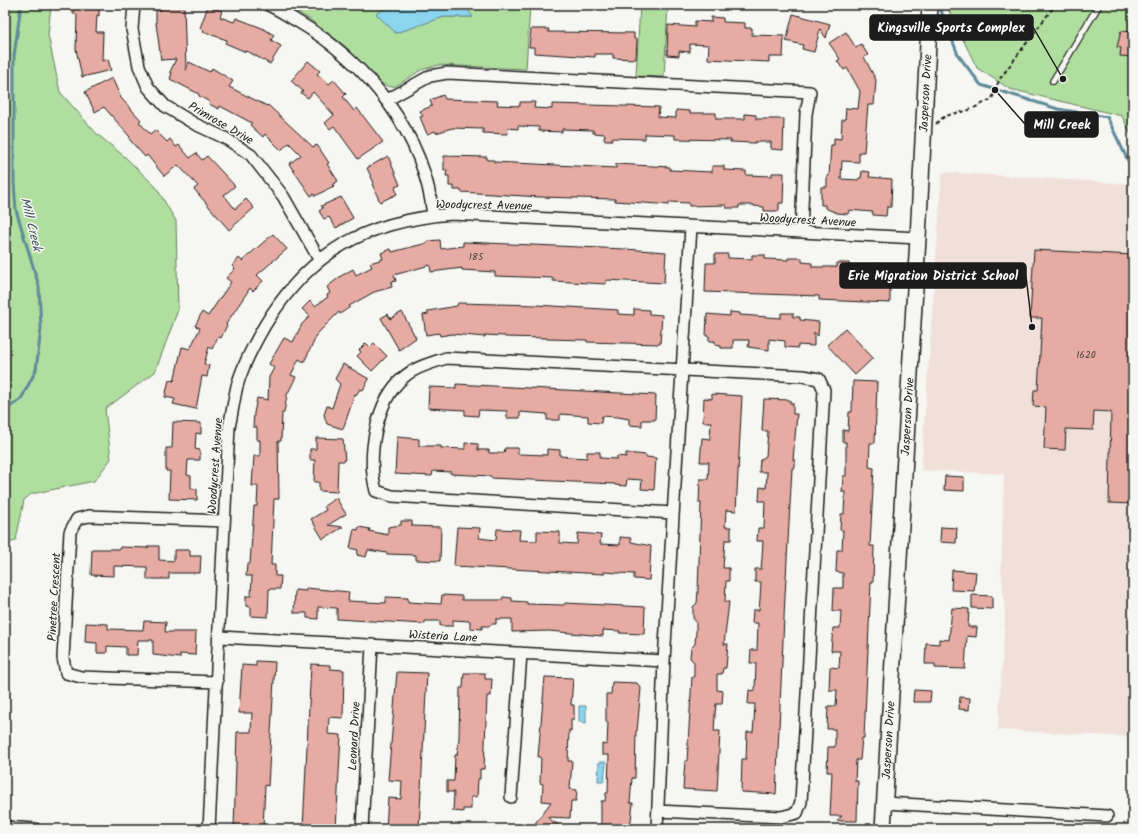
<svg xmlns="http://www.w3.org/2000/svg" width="1138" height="834" viewBox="0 0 1138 834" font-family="Kalam,sans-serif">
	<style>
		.built { fill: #f1e0da }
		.green { fill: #afde9e; stroke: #667d5d }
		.water { fill: #8cd5ee; stroke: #5f8b9a }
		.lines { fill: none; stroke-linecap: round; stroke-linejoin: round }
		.stream { stroke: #5f8b9a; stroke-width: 3 }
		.building { fill: #e6aca3; stroke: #1c1c1c }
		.lane-casing { stroke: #1c1c1c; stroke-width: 8 }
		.street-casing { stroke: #1c1c1c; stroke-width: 14 }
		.secondary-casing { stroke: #1c1c1c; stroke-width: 18 }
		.path { stroke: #1c1c1c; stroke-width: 2; stroke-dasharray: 4 3; stroke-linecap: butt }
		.lane { stroke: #f6f6f2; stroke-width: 5.5 }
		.street { stroke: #f6f6f2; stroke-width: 11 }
		.secondary { stroke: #f6f6f2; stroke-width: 15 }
		.labels { text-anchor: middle; stroke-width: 3; stroke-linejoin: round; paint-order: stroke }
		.number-label { font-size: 10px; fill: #4e403e }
		.street-label { font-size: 12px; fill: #1c1c1c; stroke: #f6f6f2 }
		.water-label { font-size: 13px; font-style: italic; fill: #3e545b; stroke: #f6f6f2 }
		.leader { fill: none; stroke: #1c1c1c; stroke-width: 1.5 }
		.callout-dot { fill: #1c1c1c; stroke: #f6f6f2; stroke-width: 1.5 }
		.callout { fill: #1c1c1c; stroke: #1c1c1c; stroke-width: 1.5 }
		.callout-label { font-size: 13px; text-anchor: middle; font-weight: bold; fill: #fff }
	</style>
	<rect width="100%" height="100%" fill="#f6f6f2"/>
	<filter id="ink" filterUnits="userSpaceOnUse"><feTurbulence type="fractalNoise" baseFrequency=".025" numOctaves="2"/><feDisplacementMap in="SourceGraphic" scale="8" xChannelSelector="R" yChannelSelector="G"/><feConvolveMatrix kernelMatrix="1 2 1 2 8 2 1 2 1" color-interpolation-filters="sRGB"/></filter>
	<g filter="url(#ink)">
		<path class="built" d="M942 172 1133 184V737L998 730 1005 616 1001 567 1004 474 921 470Z"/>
		<path class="green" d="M5 5H51L48 35 60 92 97 134 125 157 156 187 176 221 178 310 155 372 105 409 111 459 94 481 31 494 24 500 16 540 5 546Z
			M285 5H391L377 14 396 33 444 17H472L464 5H530L526 69 439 65 421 70 396 86 389 87 381 83 346 47 309 19Z
			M640 5H668L664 77 636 76Z
			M946 5H1133V139L1122 116 1010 89 977 68Z"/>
		<path class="water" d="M391 5H464L473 17H444L396 33 376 14Z
			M579 706H586V723L579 722Z
			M599 762H606L604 781H598Z"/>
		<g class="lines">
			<path class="stream" d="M939 5 958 55 981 85 1058 109 1107 117 1133 171
				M5 410 21 399 36 370 41 329 39 286 16 210 14 183V56L21 5"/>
		</g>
		<path class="building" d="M74 5H99V16L97 15 96 32H103L102 61 108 59 111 70 82 77 76 49 77 14H73Z
			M161 5H184L186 70 189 62 210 72 212 68 233 81 229 87 267 106 268 105 313 147 317 145 329 163 327 164 338 181 332 185 334 186 315 196 314 194 311 196 289 164 301 155 289 143 281 150 265 134 263 137 250 125 252 123 220 106 219 109 209 104 210 102 199 96V94L170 79 172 73 170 72 176 59 161 60 156 23V10H161Z
			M208 6 222 11 220 17 234 22 236 18 262 28 274 35 271 40 281 46 270 64 247 51 246 52 225 43 227 40 203 32 204 30 200 28Z
			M793 14 830 24 826 38 820 29 814 52 802 49 803 45 786 41Z
			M711 17 723 18V22L745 23V28H752V35L784 36 783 57H769V62L708 59 709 45 690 44V52L679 51V56L667 55 668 25 695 27V21L711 22Z
			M531 29H549L548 32 634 33V39H637L636 59 613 58V54H595V57L534 53V47H529Z
			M1121 31 1133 32V57L1120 56 1121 48 1117 47Z
			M846 32 856 48 861 44 868 55 864 57 876 80 874 105H868L864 152H859V162L842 161 841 179 858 180 859 178H861L862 171 870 172 869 177 892 179 891 207H887L886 216 873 215V212L849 210 848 214 837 213 825 208V205H821V187H827V176H829L831 145H834V138L841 139 842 120H845L846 108 858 109 860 91 847 68 844 70 837 61 840 59 829 43Z
			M308 61 320 71 317 74 329 84 334 80 346 94 343 97 354 111 357 108 383 142 358 159 334 126 330 129 325 123 334 115 313 92 308 98 301 93 303 91 291 81Z
			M112 78 121 98 141 120 139 122 150 134 155 130 167 142 170 139 176 147 179 145 190 158 196 153 202 160 207 156 235 186 224 195 235 209 246 199 254 208 229 230 194 189 198 186 178 165 164 176 147 155 145 157 129 139 130 137 104 107 95 112 85 92Z
			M443 95 445 99 498 101 497 105 520 106V102H535L534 108 552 109V104L659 107 658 117 676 118V110L690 111V113H716V119H745V114L756 115V119H784L783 150 771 149V142H755V143L730 142 731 140 675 139V135L645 134V139L612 138V140H604L605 134 593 133V130L562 129V132L539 131V127L518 126V129L508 128 507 134 483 133V129L452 128 436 133 435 131 427 134 420 117 423 116 420 111 432 106 430 100Z
			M388 156 400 185 395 187 397 194 380 202 372 184 374 183 367 168Z
			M444 156 487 157V160H494V162L616 168V164L670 167V170L712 172V166H724V170L746 171V175L772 176V173H784L783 203H779V211H764V207L754 206V205H739V208H726V205L689 206V203L669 202V205L658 204 615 201V199L540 197 461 192V190H454V186H449V176H446L447 170H444Z
			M341 197 353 218 336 228 329 217 324 219 319 211 323 208 321 206Z
			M273 234 287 249 257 275 263 281 253 291 250 288 226 324 227 325 221 338 218 337 212 349 209 347 204 364 209 365 207 377 202 376 196 409 173 404 175 399 165 397 169 380 174 381 182 347 190 349 200 328 195 326 202 312 208 316 231 282 226 278 235 269 232 266 239 258 242 261Z
			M440 240 441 249 463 246V242L625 249 666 252 664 283 606 280V284L553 281V278L495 276V272L462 270V268L431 272 430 265 394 275 396 281 391 282 392 287 374 292 349 306 350 307 340 314 339 312 318 333 304 362 299 359 291 375 296 377 287 395 284 413H282L281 441H278L279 499H274L271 565H275V576H281L280 589H269L268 617 251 616V607L246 606V596H251L252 576H246L247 564H250L254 506H257L258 486H252L254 456H260V440H257V427H253L254 413 257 398 268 400 269 377 274 368 269 364 284 338 293 342 302 324 310 316 302 309 310 301 315 306 328 297 327 295 330 293 327 287 341 276 353 269 356 275 372 267 370 263 383 259 381 253 391 249 392 252 427 243V241Z
			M1034 250 1133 255V504L1109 503 1111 412 1094 411 1093 430 1066 429 1065 450 1044 449 1046 407 1033 406 1034 390H1038L1042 318H1030Z
			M715 254H728V258L752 259V255H765V259L788 260V258H802V262L812 263V267H837V263H849V268L874 269V264L886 265V274H890V303L819 300V296L705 292 706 263H715Z
			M458 303 536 305 618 310V314L634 315V309L649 310V314L662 315 660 344 587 342V340L547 339V338L505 337V336L485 335V337L452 334 440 336 439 333 426 335 423 315 428 314V311L457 306Z
			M402 312 416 338 399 350 381 318 388 314 390 319Z
			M730 312 740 313V315L781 318V313H793V317H800V320L819 322 818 336 814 332V346L798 345V348L785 347V341L769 339V350L748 347 749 340H733V348H721V346L715 345V341H709V336H706L707 314 730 316Z
			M845 328 873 358 855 375 827 345Z
			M366 343 370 347 374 343 387 356 372 371 357 356 361 352 359 350Z
			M343 364 369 379 363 390 360 389 356 395 355 394 343 429 327 424 324 415 327 406 332 408 340 384 335 379Z
			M853 381 877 382 875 443H870L869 467 874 468 870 546H874L873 582H871L864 738H862L860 760H856L855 781H858L857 821H837L842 816H830L832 772H827L828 747H835V729H827L828 706H836L837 690H829L830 667 839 668 840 651H831L833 628H840L841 611H833L834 588H843V573L836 572 837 550H842L843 530H840L841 514H844L845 492H842L843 476H846V442H843V430L848 431 849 412H852Z
			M456 384 656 395 655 420H642V426L629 425V419L618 417 602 416 601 423 588 422V416L560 414V420H547V414L520 412V418H507V411L479 410 478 416 465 415V410L428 408 429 387 456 388Z
			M712 394 742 396 736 511 726 510 725 527H731V540H725L723 568H729V581H726L725 602H729L724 644H728L726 668H723L722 674H717V690L723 691 722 704H716L715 715 714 731H720L717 791 683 789 685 761H687L692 677H694V662L690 658 691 648 695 644 696 632V622L693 618V607L697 603 698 591 701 503H699L700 479H708L709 462H700L702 438 710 439 711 422H703L704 398 712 399Z
			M764 399 790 400V403H793V414H797L793 460H795V468H792L785 596 776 794 741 792 742 759H746L747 732H753L754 721 755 704H748L749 690 755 691 756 663H750L751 650H757L758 623H752L753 610H759L760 599 761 582H755V569H761L762 558 763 541H757L758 528H764L765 501H759L760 487 766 488 767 472H759L760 460 766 456 768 431H762Z
			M173 422 201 423V434L196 433 195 449 200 450V460H188L187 475 191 476V488L197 489V500L169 499 170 471H166V448H172Z
			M397 437 419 439V446H441V448L465 449V443L478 444V450H489V453H504L505 448H518V454L547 455V449L560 450V456L571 457 587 458V452H600V458L617 459V456L626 457V453L646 455V457L656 458 654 490 641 489 642 480 627 479 626 486 615 485V484L491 478V476L451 474V472L433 471 432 476 395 474Z
			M316 438 343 439 345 461H338L337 492 319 491V482H314L315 460H310V449H316Z
			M945 476 964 477V491L944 490Z
			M336 498 346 514 328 525 343 527 323 539 311 519 326 510 324 506Z
			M401 521H412V526L441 527 440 561 416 560V555L387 554V553L368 550 366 557 357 555 358 550 350 548 354 529 358 530 359 527 370 529 369 531 388 535V527L401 525Z
			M457 527 480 528 479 538 496 540 497 529 520 530 519 540 537 541V531L560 532V543L577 544 578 533 601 535 600 544 620 545V537L631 538V542L651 546 649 580 634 579V574L604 572V574L454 566Z
			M941 527 957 528 956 543 940 542Z
			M148 546H159V560L174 561V550H190V556H201L200 573H169V579H147V567L114 566V576L91 575 92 549H120V547L148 548Z
			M952 570 976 572 974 591 951 590Z
			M306 588 349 592 348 601 386 603V597L408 598V602L441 604 442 595 462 596V600H502L503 597 512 598V601L527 602V604L564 605 565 603 645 607 644 634 619 633 620 631 603 630V636L549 631 512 632V619H496V624H491L490 626H482V629L470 628V621L453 620V626H440V621H425V624L353 620 337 619V608L318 607V619L307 618V613H294L295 590 306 591Z
			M972 595 992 596V609L972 608Z
			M952 608 969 609 968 627H977L976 637 967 636 965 669 935 668V664H925L926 643 939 644V639L949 640Z
			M144 621 166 622 165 632H196L195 655 180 654V658L153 655V640H138L137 655H126V647L107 646V653H97V643L85 642 86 623 108 624V629L143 630Z
			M256 661 275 662 268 786 265 785 263 829H234L237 732H251L252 713H239L242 665 256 666Z
			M311 664 330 665V669L344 670 343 718 329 717 328 734 341 735 336 829H303Z
			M397 672 427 673 419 829H386L388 798 401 799 402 781 388 780Z
			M464 673H485V679H492L491 696H487L484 769H480V779H478L477 797H471V809H463V812L453 811 454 792H447V781H454L455 755H457L459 738 460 688H463Z
			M545 677 573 678 571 705H574V719H571V731L569 730 568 761H572L570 789 577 790 576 801H571L570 818 547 817 564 829H531L551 802 542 801 543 784 540 783 541 757H538Z
			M612 682 637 683 641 688 637 731H636L635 778H632L630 803H633L630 829H601V801H605L606 793H608L609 755H602V744L607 745 608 722H606V694H611Z
			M914 690 931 691 930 702H913Z
			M960 697 970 698 969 710 959 709Z"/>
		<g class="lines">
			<g class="lane-casing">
				<path id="lane" d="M1053 81 1099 5"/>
			</g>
			<g class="street-casing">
				<path id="street" d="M134 5 132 29 139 66 148 87 165 106 195 124 225 138 251 155 283 196 319 259
					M268 5C278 9 288 16 297 21 367 62 425 134 433 216
					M387 100 430 76 447 73 810 92 806 114 801 232
					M220 637 664 661
					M217 682 81 677 66 673 63 658 70 532 77 519 89 516 224 521
					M511 797 521 653
					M885 803 1107 816
					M658 811 781 817 797 813 801 802 824 390 819 379 803 376 446 358C432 363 415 367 404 377 375 401 367 457 376 491L392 496 673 513
					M5 827 35 829
					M209 829 229 427C232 414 234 399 237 386 243 364 254 344 265 325 310 251 366 221 452 214L918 238
					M362 829 372 645
					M657 829 664 661 691 227"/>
			</g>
			<g class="secondary-casing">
				<g id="secondary">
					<path id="s1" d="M883 829 918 238 930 5"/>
				</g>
			</g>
			<path class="path" d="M936 124C945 113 956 114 969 110 977 107 985 102 992 99L999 80 1055 5"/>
			<use href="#lane" class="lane"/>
			<use href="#street" class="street"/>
			<use href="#secondary" class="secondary"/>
		</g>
	</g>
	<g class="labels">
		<g class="number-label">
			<text x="476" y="260">185</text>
			<text x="1086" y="358">1620</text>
		</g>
		<g class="street-label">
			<text dy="4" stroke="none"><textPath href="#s1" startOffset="737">Jasperson Drive</textPath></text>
			<text transform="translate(221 123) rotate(30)" y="4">Primrose Drive</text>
			<text transform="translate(484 205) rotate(1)" y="4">Woodycrest Avenue</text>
			<text transform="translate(808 220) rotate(3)" y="4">Woodycrest Avenue</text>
			<text dy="4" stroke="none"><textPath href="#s1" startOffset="413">Jasperson Drive</textPath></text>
			<text transform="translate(215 466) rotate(-86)" y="4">Woodycrest Avenue</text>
			<text transform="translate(54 597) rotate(-87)" y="4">Pinetree Crescent</text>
			<text transform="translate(443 636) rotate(3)" y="4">Wisteria Lane</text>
			<text transform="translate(354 736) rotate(-87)" y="4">Leonard Drive</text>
			<text dy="4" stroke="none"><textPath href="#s1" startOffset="89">Jasperson Drive</textPath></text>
		</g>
		<g class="water-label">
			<text transform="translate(32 224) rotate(76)" y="5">Mill Creek</text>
		</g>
	</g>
	<path class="leader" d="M1063 79L1033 27M995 90L1025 124M1032 327L1026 276"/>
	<g class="callout-dot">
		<circle cx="1063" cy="79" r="4"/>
		<circle cx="995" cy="90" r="4"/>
		<circle cx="1032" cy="327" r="4"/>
	</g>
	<g class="callout">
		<rect x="870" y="15" width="163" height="25" rx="4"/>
		<rect x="1025" y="112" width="73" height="25" rx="4"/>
		<rect x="840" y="263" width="186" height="25" rx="4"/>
	</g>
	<g class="callout-label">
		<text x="951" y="32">Kingsville Sports Complex</text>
		<text x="1062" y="129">Mill Creek</text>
		<text x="933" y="280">Erie Migration District School</text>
	</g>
	<rect width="1138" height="834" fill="none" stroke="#f6f6f2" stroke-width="20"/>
	<rect x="10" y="10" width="1118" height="814" fill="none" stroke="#1c1c1c" stroke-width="1.5" filter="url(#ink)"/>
</svg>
